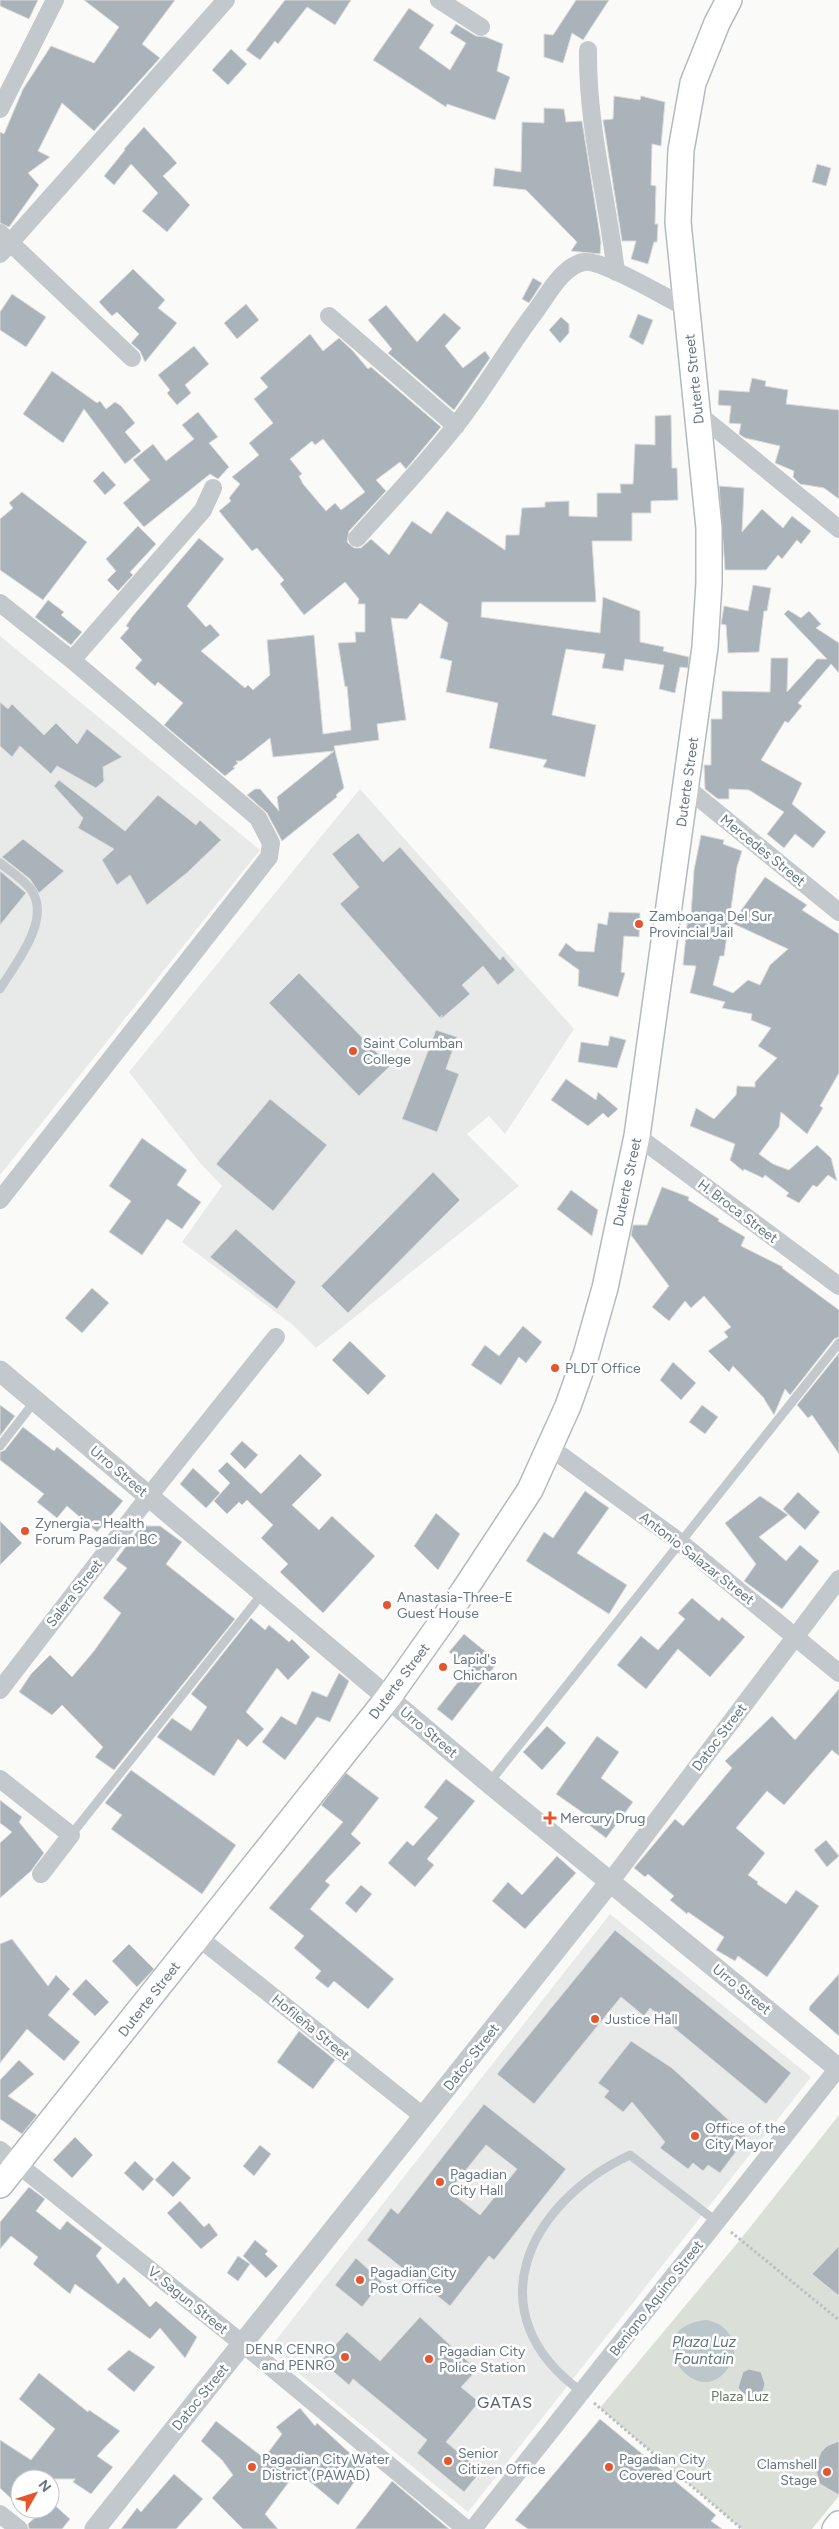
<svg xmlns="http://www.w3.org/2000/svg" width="839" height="2529" viewBox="0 0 839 2529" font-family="Figtree,sans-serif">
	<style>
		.built { fill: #e8e9e9 }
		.green { fill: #dadfd7 }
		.water { fill: #bbc7cb }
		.building { fill: #aab3b9; stroke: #dcdcda; fill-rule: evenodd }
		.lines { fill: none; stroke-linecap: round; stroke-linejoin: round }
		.secondary-casing { stroke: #b3babf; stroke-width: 28 }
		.path { stroke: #bbbfc2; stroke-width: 3; stroke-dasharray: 2.5 2.5; stroke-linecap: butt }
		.service { stroke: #c3c8cc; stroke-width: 9 }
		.minor { stroke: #c3c8cc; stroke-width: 18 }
		.tertiary { stroke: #c3c8cc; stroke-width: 21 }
		.secondary { stroke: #fff; stroke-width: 25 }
		.poi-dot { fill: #e4572e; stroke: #fff; stroke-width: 2 }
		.labels { text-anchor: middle; stroke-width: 5; stroke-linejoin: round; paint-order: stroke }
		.street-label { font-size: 14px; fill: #657683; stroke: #fff }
		.poi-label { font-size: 14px; fill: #657683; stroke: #fff; text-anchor: start }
		.park-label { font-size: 14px; fill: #687a64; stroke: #fff }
		.water-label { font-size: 15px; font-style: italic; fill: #60757c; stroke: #fff }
		.quarter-label { font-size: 16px; letter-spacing: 1px; fill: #57646e; stroke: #fff }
	</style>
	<rect width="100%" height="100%" fill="#fafaf8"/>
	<path class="built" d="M0 636 260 850 0 1175Z
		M360 789 574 1029 505 1134 489 1116 467 1134 519 1186 316 1348 293 1325 182 1242 222 1186 201 1164 129 1072Z
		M610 1914 811 2077 468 2512 269 2349Z"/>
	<path class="green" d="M839 2115V2496L812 2529H742L600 2408 740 2240Z"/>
	<path class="water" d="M706 2320C727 2323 742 2344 730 2365 699 2419 632 2328 706 2320Z"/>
	<path class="building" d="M0 0H38L29 19 0 6Z
		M84 0H175L142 44 160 58 94 131 62 103 38 151 50 157 28 173 39 185 9 227 0 223V132L4 134 23 89 51 46 94 63 119 27Z
		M285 0H351L335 25 307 7 278 44 275 41 260 60 246 50Z
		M576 0H609L583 40 572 33 563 63 544 57V34L553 35Z
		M409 8 434 25 419 48 450 70 466 43 450 33 456 24 476 36 486 37 503 44 497 71 510 77 495 120 447 104 446 107 373 60Z
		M231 49 247 64 228 85 212 70Z
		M614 96 640 100 641 96 665 102 661 146 652 144 651 185 656 186 655 224H658L657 242H654L648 264 631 259 636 241H622L603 120 613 119Z
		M544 108 564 109 566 122 582 121 601 242 600 254 571 251 577 242 526 190 493 186 495 168 521 172 522 122 544 123Z
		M144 127 177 163 163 176 190 205 167 232 142 211 158 193 131 164 114 185 104 176 125 150 124 149Z
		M817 164 831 168 826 186 812 182Z
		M133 269 165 300 158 308 177 323 145 362 140 351 131 343 139 334 117 312 112 316 99 302Z
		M533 278 542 283 529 303 522 299Z
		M12 294 46 317 26 347 0 330V312Z
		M246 304 259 320 237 339 224 323Z
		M386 305 417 342 444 313 461 328 445 346 463 368 485 351 490 358 454 410 388 353 392 349 368 320Z
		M638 314 653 320 643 345 629 337Z
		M561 317 569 324V333L560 343 549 330Z
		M310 334 323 351 339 338 353 351 368 369 371 367 441 427 406 469 400 462 376 480 386 491 349 531 347 542 354 548H361L371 539 389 555 412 521 431 534 447 511 505 550 506 535H519L522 508 545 507V502L569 501V516L597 517V493H621L620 484H633L635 444 655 445V416L671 415 672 468H677L678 500 651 501V513H632V541H592L596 602H482L481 617 600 633 603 597 640 611V642L664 647 663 651 689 657 688 668 680 667 675 693 659 689 664 665 625 659 623 671 602 668 605 654 566 649 552 715 596 725 585 777 543 767 547 760 489 748 498 703 446 692 452 661 440 658 448 623 420 603 407 619 391 618 406 720 377 724 379 740 334 746 344 788 336 795 337 797 282 841 267 813 247 795 255 789H260L279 811 277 797 334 751 273 757 270 738 241 761H236L238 763 233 767 235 768 225 776 164 725 183 703 158 682 155 686 135 668 142 660 120 638 129 628 126 626 132 617 199 538 224 559 187 606 206 627 210 624 220 635 201 651 245 688 248 685 253 690 270 675 267 640 314 635 323 734 351 730 347 686 345 687 338 643 356 642 355 632H365V604H358L359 599 345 582 304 615 280 584 284 580 257 548 252 551 219 511 231 501 229 498 240 484 232 477 259 455 249 443 273 423 254 399 268 387 260 378ZM323 439 365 492 341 510 335 503 326 511 303 484 299 476 302 474 290 459 312 441 315 445Z
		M194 346 209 364 185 385 191 393 177 405 167 393 170 390 158 375Z
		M52 371 97 403 100 401 106 409 115 402 121 406 135 423 125 432 141 451 125 464 84 409 63 443 23 414Z
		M752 378 766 381 765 386 788 390 786 404 839 410V499L824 488 800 484 793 477 794 471 775 463 780 446 745 438 739 434 741 424 729 423 731 406 718 405 719 390 749 392Z
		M198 412 218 437 209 443 229 467 218 479 210 474 144 527 123 503 150 480 133 460 153 444 166 461 194 439 182 425Z
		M103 471 116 485 105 495 93 481Z
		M719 486 744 488 742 532 762 509 783 528 792 516 811 531 801 544 797 540 782 559 778 555 766 570H725Z
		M22 492 87 542 43 600 0 570V519L13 508 9 503Z
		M138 526 156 544 130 572 133 575 118 591 107 580 116 571 106 559Z
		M753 585 771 588 767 611H764L759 652 728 653 726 625 721 624 724 606 748 611Z
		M48 600 64 612 61 615 82 632 71 645 35 617Z
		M788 610 801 618 809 611 821 624 816 628 839 643V673L831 664 798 703 802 706 788 723 785 721 761 760 802 783 792 804 826 832 813 848 795 834 784 848 767 834 784 812 749 790 729 789V799H718L705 789 704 765H711V719H722V691L770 692 771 658H788L787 692 817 659H827L784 614Z
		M0 702 8 709 12 704 44 735 56 723 77 744 87 729 122 757 103 767 104 781 96 788 57 766 51 774 20 746 12 757 0 746Z
		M59 780 125 831 158 795 196 825 200 820 221 840 188 872 147 905 130 875 117 885 102 860 114 849 78 828 83 818 54 786Z
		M358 833 383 862 400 847 500 960 503 956 515 970 498 985 483 966 462 985 470 994 441 1019 442 1015 440 1018 340 904 359 887 332 854Z
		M701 835 724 840 723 844 742 851 737 867 724 956H720L713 985 733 993 748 980 760 985 770 965 788 949 732 923 765 877 807 905 802 910 839 934V1073L820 1106 823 1108 807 1134 781 1112 779 1127 759 1154 773 1164 789 1170 817 1145 831 1158 837 1181 828 1175 817 1187 813 1185 799 1203 786 1196 789 1193 765 1175 763 1178 744 1169 743 1171 730 1160 735 1144 690 1126 696 1108 714 1119 736 1095 737 1086 755 1087V1082L777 1058 758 1046 771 1028 751 1020 752 1014 722 1008 725 1002 690 993 696 966 683 965 688 915H691L694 870Z
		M23 839 64 871 39 893 30 879 2 857Z
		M0 871 26 893 0 925Z
		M609 912 640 913 639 937 624 936 621 972 625 973 618 997 578 986 579 970 558 955 566 943 576 951 594 952 598 923 607 925Z
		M299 973 390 1066 359 1096 269 1003Z
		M436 1030 457 1037 446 1069 459 1074 437 1132 402 1119Z
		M610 1036 626 1040 617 1068 578 1062 581 1042 608 1046Z
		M566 1079 596 1100 598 1092 618 1109 608 1118 603 1113 588 1126 551 1100Z
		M270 1099 327 1145 273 1211 216 1164Z
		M142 1138 187 1170 177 1185 201 1202 182 1229 167 1219 142 1255 109 1232 131 1201 109 1186Z
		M433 1172 460 1200 348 1313 321 1286Z
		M662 1187 689 1197 688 1200 719 1219 718 1221 745 1237 741 1246 783 1267 782 1268 839 1310V1337L834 1339 790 1395 785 1389 774 1415 763 1397 733 1366 729 1372 708 1351 728 1337 724 1332 731 1327 704 1296 691 1308 685 1301 669 1321 652 1307 669 1286 631 1235 633 1225H647Z
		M571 1190 598 1210 592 1236 557 1209Z
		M236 1229 296 1282 277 1309 210 1257Z
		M92 1288 109 1303 82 1333 65 1318Z
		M523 1326 542 1342 526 1363 519 1357 501 1385 471 1365 485 1345 499 1356Z
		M350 1341 386 1376 368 1395 332 1360Z
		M839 1353V1454L812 1415 808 1418 797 1405Z
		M673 1362 696 1383 681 1400 660 1380Z
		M0 1405 15 1416 0 1436Z
		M702 1405 718 1417 705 1434 689 1422Z
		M23 1427 54 1451 57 1447 123 1501 97 1532 67 1506 57 1518 37 1502 44 1494 0 1460V1452L5 1450Z
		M242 1441 258 1455 245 1469 230 1454Z
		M300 1454 322 1475 292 1505 319 1530 332 1516 375 1556 323 1613 280 1572 288 1564 261 1538 273 1525 247 1500 242 1505 239 1502 227 1514 214 1501 230 1483 218 1471 227 1462 261 1494Z
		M193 1468 220 1493 206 1508 180 1484Z
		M585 1491 609 1508 577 1553 627 1585 609 1614 526 1561 544 1532 553 1538Z
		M798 1492 820 1512 805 1530 783 1509Z
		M760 1496 788 1515 759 1537 786 1561 800 1545 819 1561 782 1609 744 1581 756 1564 725 1523Z
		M436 1513 460 1534 438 1570 414 1546Z
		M0 1521 22 1543 0 1565Z
		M141 1526H160L182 1542 166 1564 235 1619 114 1770 95 1757 103 1747 62 1705 52 1715 19 1692 31 1674 50 1655 72 1677 94 1651 121 1613 103 1598 127 1568 116 1560Z
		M692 1598 719 1621 722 1617 745 1637 710 1677 678 1649 646 1689 617 1665 641 1636 658 1650 685 1619 678 1613Z
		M251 1618 265 1630 269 1625 289 1642 292 1639 310 1657 288 1680 277 1668 246 1712 264 1729 247 1747 238 1739 214 1776 157 1737 172 1718 191 1731 207 1707 191 1694Z
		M464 1634 498 1662 452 1721 437 1709 469 1668 449 1652Z
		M339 1673 349 1681 330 1722 317 1717 285 1760 262 1742 281 1716 296 1725 312 1691 327 1697Z
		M839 1689V1756L832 1750 784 1805 767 1791 736 1828 765 1853 748 1875 758 1882 757 1884 786 1904 796 1890 819 1906 767 1977 738 1956 735 1961 716 1950 724 1937 688 1912 687 1914 670 1900 674 1896 648 1874 645 1877 634 1868 675 1819 683 1826 732 1768 725 1761 772 1716 795 1740Z
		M547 1726 566 1743 542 1770 523 1752Z
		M597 1736 619 1752 601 1778 633 1802 606 1838 585 1822 589 1817 556 1794Z
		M131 1770 236 1845 202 1894 111 1829 122 1815 105 1803Z
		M346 1773 379 1798 351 1834 361 1843 325 1881 330 1885 310 1909 394 1979 368 2009 334 1981 328 1988 315 1978 321 1971 294 1948 304 1936 269 1908 343 1822 321 1805Z
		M446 1779 475 1801 427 1859 434 1865 415 1887 388 1863 407 1841 413 1846 438 1818 424 1807Z
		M0 1800 22 1817 19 1822 44 1853 31 1871 0 1898V1843L12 1832 0 1823Z
		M826 1840 839 1856 827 1867 814 1850Z
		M557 1856 576 1873 525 1929 492 1901 508 1882 522 1895Z
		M361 1885 372 1894 356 1913 345 1903Z
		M615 1930 791 2073 766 2104 650 2008 644 2016 621 1997 534 2104 497 2074Z
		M12 1939 48 1986 56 1975 70 1989 48 2015 80 2042 64 2061 27 2029 0 2063V1944Z
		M129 1944 154 1969 137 1987 112 1961Z
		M839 1974V2036L809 2010 810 2006Z
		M86 1979 109 2002 95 2016 72 1994Z
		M299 2031 335 2060 313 2089 277 2062Z
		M631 2041 672 2068 747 2137 720 2173 708 2165 703 2171 693 2163 688 2169 660 2148 665 2142 632 2102 623 2112 604 2097 609 2091 598 2083Z
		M19 2060 34 2074 8 2096 37 2115 22 2134 0 2119V2080Z
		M484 2104 566 2169 494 2260 489 2256 450 2306 367 2240 391 2208 398 2214ZM486 2145 517 2169 480 2215 449 2191Z
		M75 2137 93 2155 72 2178 53 2160Z
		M260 2145 271 2154 254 2176 243 2166Z
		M135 2161 154 2179 143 2191 124 2173Z
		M173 2161 191 2178 173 2197 155 2180Z
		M29 2187 45 2199 36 2211 60 2230 67 2221 102 2248 96 2256 118 2284 124 2277 150 2307 156 2301 197 2337 185 2358 160 2328 150 2339 75 2284 70 2294 33 2264 38 2257 11 2236 0 2249V2222Z
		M180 2201 204 2227 209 2223 218 2235 201 2249 167 2213Z
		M255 2240 268 2251 265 2254 278 2266 266 2278 243 2256Z
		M839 2246V2296L812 2274Z
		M238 2256 250 2264 238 2281 227 2273Z
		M356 2258 382 2282 362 2307 335 2285Z
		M420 2317 477 2370 461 2387 479 2402 446 2442 481 2471 464 2492 417 2453 427 2440 353 2379 349 2385 321 2361 347 2332 380 2361Z
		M129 2350 155 2367 134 2392 107 2369Z
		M749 2369 761 2372 765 2384 761 2397 750 2400 738 2388 743 2372Z
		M39 2373 88 2412 89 2410 120 2431 97 2456 113 2467 91 2494 73 2482 75 2479H20V2507L0 2488V2440L31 2460 55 2429 19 2399Z
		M300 2408 315 2426 317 2423 365 2467 338 2505 297 2471 265 2514 278 2529H243L212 2498 233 2475 222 2460 201 2441 216 2421 264 2458 282 2434 276 2427Z
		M600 2419 716 2515 711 2521 722 2529H528L515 2520Z
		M839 2441V2495L820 2484 815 2468 821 2452 827 2446Z
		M174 2474 203 2499 176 2529H121L137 2508 141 2512Z
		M392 2481 449 2529H355Z
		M51 2502 70 2519 62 2529H29L28 2524 44 2509H50Z"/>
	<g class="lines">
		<g class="secondary-casing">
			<path id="secondary" d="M0 2185 388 1698 463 1592 530 1490 568 1406 586 1355 605 1288 637 1136 705 647 709 583V528L678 222 681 150 693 83 717 23 729 0
				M835 2529 839 2524"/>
		</g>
		<path class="path" d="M731 2232 839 2320
			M594 2403 742 2529"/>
		<path class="service" d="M0 863C10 871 25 880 32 891 51 921 15 964 0 989
			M0 1446 35 1401
			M489 1783 839 1343
			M71 1835 263 1593
			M582 2392C474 2314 527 2203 630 2155L717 2222"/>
		<path class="minor" d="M439 0 481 27
			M588 50C587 125 607 197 616 272
			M0 109 55 0
			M0 233 132 358
			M0 254 226 0
			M329 316 456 426
			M697 413 839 529
			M357 538C390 501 426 464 457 424 485 388 507 349 535 312 547 296 563 265 584 262 602 259 666 298 687 308
			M0 603 72 660 258 818 271 843 269 857 0 1200
			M72 660 203 510 213 488
			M687 788 839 912
			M637 1136 839 1286
			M551 1448 681 1543 839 1673
			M0 1690 149 1496 276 1337
			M0 1779 71 1835 41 1874
			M610 1882 839 1579
			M198 1937 423 2116
			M0 2150 243 2344 466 2529
			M0 2514 19 2529
			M473 2529 839 2067"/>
		<path class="tertiary" d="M0 1371 489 1783 839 2069
			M95 2529 610 1882"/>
		<use href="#secondary" class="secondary"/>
	</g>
	<g class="poi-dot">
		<circle cx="639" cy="924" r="5"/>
		<circle cx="353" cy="1051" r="5"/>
		<circle cx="555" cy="1368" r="5"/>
		<circle cx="25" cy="1531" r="5"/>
		<circle cx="387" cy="1605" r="5"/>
		<circle cx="443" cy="1667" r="5"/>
		<path d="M547.5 1810.5h5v5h5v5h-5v5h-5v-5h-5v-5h5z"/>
		<circle cx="595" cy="2019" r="5"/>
		<circle cx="695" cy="2136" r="5"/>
		<circle cx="440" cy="2182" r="5"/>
		<circle cx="360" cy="2280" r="5"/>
		<circle cx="345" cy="2357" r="5"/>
		<circle cx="429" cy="2359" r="5"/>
		<circle cx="448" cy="2461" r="5"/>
		<circle cx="252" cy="2467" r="5"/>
		<circle cx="609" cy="2467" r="5"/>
		<circle cx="827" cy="2472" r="5"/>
	</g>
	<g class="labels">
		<g class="street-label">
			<text transform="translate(694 379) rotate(-96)" y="5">Duterte Street</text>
			<text transform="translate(687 782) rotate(-82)" y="5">Duterte Street</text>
			<text transform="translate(763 850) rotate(39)" y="5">Mercedes Street</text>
			<text transform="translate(627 1182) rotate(-78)" y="5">Duterte Street</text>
			<text transform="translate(738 1211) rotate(37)" y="5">H. Broca Street</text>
			<text transform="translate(119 1471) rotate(40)" y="5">Urro Street</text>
			<text transform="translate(697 1558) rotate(38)" y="5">Antonio Salazar Street</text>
			<text transform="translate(74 1593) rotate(-52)" y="5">Salera Street</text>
			<text transform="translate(399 1681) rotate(-53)" y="5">Duterte Street</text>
			<text transform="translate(429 1732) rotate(40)" y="5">Urro Street</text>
			<text transform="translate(719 1737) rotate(-53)" y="5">Datoc Street</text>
			<text transform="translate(742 1989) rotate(39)" y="5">Urro Street</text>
			<text transform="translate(149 1999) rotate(-52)" y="5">Duterte Street</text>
			<text transform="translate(311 2027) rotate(39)" y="5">Hofileña Street</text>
			<text transform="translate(471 2057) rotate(-52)" y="5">Datoc Street</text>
			<text transform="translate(656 2298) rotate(-52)" y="5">Benigno Aquino Street</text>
			<text transform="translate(188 2300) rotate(39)" y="5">V. Sagun Street</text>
			<text transform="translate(200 2397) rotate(-51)" y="5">Datoc Street</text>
		</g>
		<g class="poi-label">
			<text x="649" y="921">Zamboanga Del Sur<tspan x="649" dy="16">Provincial Jail</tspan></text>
			<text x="363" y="1048">Saint Columban<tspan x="363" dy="16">College</tspan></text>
			<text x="565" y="1373">PLDT Office</text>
			<text x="35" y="1528">Zynergia - Health<tspan x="35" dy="16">Forum Pagadian BC</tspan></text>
			<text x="397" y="1602">Anastasia-Three-E<tspan x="397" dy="16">Guest House</tspan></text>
			<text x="453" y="1664">Lapid's<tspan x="453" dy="16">Chicharon</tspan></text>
			<text x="560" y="1823">Mercury Drug</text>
			<text x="605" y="2024">Justice Hall</text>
			<text x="705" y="2133">Office of the<tspan x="705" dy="16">City Mayor</tspan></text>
			<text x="450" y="2179">Pagadian<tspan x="450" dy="16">City Hall</tspan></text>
			<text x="370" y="2277">Pagadian City<tspan x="370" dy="16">Post Office</tspan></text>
			<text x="335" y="2354" text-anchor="end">DENR CENRO<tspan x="335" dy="16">and PENRO</tspan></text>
			<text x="439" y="2356">Pagadian City<tspan x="439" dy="16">Police Station</tspan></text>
			<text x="458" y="2458">Senior<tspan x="458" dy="16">Citizen Office</tspan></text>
			<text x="262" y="2464">Pagadian City Water<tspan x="262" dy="16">District (PAWAD)</tspan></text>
			<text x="619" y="2464">Pagadian City<tspan x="619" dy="16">Covered Court</tspan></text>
			<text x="817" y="2469" text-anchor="end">Clamshell<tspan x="817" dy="16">Stage</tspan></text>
		</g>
		<g class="park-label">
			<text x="740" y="2401">Plaza Luz</text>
		</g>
		<g class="water-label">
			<text x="704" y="2347">Plaza Luz<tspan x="704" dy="17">Fountain</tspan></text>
		</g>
		<g class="quarter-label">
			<text x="505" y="2408">GATAS</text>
		</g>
	</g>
	<g transform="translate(35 2494) rotate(51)"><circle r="24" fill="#ffffff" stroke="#c1c8cd"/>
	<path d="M0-4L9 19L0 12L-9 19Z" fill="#e4572e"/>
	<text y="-8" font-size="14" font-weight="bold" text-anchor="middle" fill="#657683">N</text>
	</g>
</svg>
